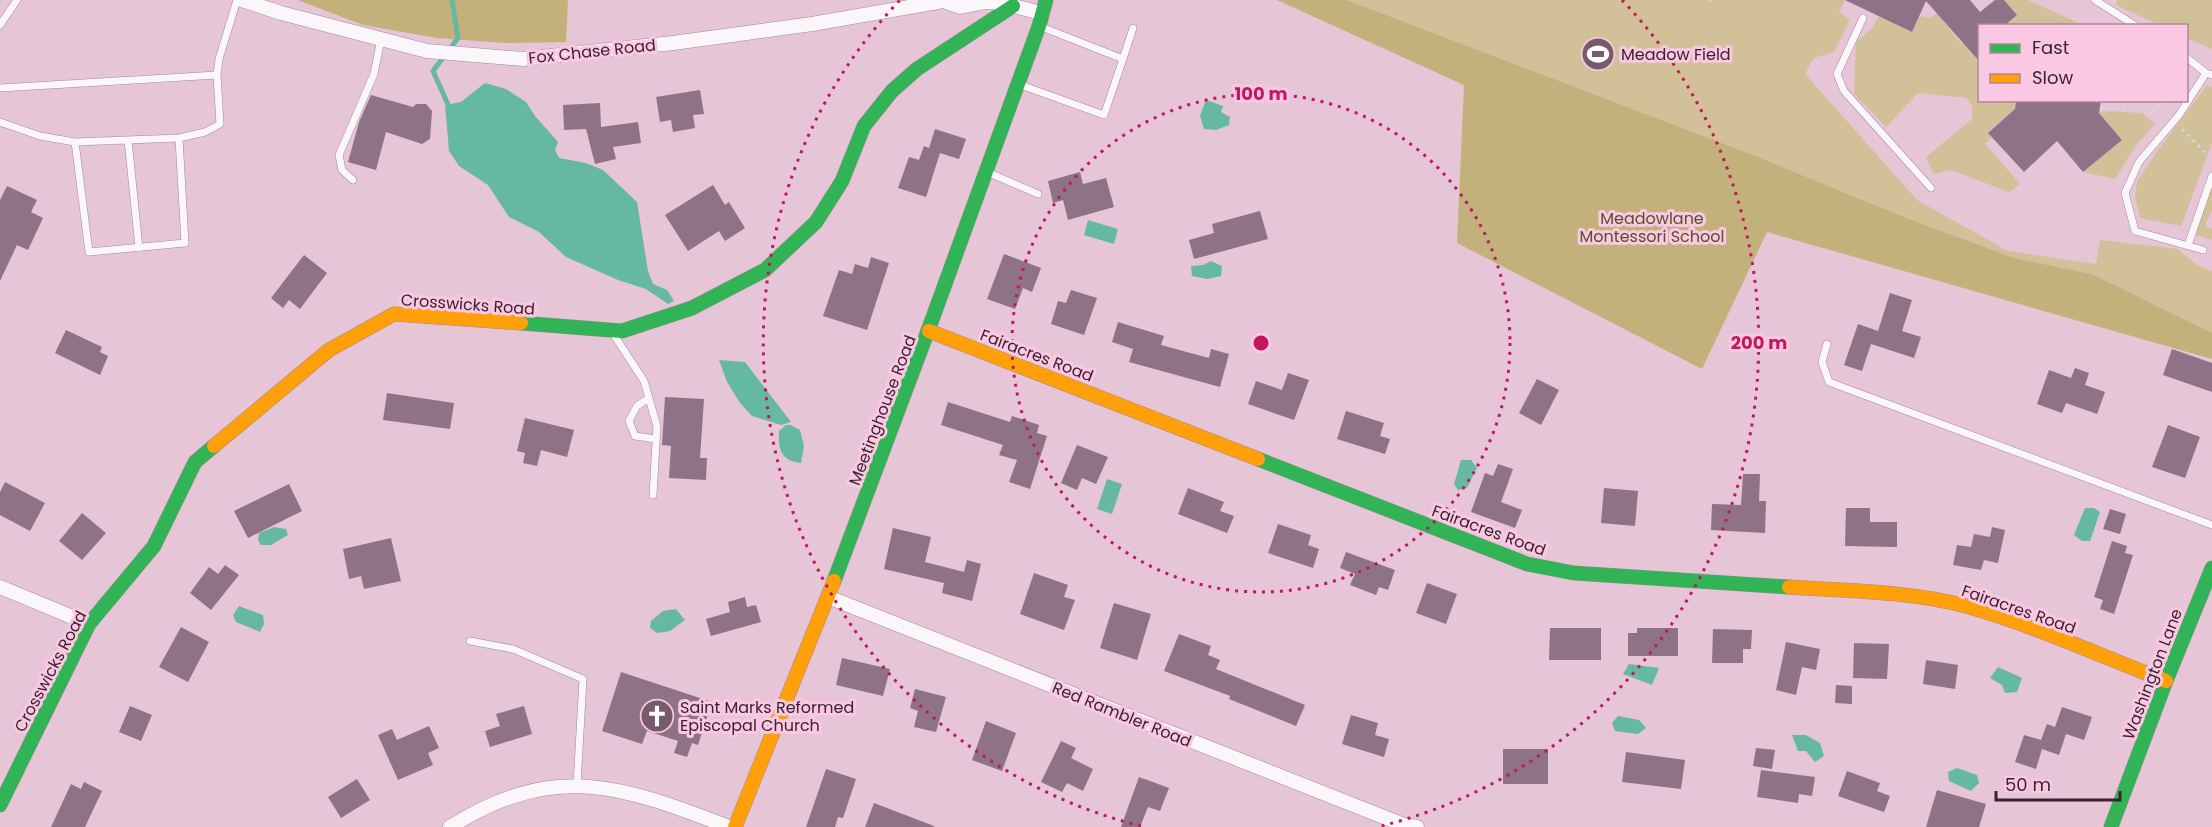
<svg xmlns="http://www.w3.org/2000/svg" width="2212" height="827" viewBox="0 0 2212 827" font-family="Poppins,sans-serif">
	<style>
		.green { fill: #d1c098 }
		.forest { fill: #c3b17c }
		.water { fill: #66b9a1 }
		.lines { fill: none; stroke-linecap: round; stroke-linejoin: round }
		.stream { stroke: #66b9a1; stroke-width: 5 }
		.building { fill: #8e7287 }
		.lane-casing { stroke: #a38a97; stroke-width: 8 }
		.street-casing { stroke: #a38a97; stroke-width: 15 }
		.fast-casing { stroke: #a38a97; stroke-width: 15 }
		.slow-casing { stroke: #a38a97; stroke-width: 15 }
		.path { stroke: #dcd2d7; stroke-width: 3; stroke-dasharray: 3 4.5; stroke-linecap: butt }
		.lane { stroke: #fbf6f9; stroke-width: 7 }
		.street { stroke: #fbf6f9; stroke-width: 14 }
		.fast { stroke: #30b455; stroke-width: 14 }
		.slow { stroke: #ff9f0a; stroke-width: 14 }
		.ring { fill: none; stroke: #c2185b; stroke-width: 3; stroke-dasharray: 3 6 }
		.labels { text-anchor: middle; stroke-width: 6; stroke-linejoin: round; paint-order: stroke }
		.street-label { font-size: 16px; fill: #3a2330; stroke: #fac8e2 }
		.poi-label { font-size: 16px; fill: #3a2330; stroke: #fac8e2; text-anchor: start }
		.park-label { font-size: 16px; fill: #555327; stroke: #fac8e2 }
		.centre { fill: #c2185b; stroke: #fac8e2; stroke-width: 3 }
		.ring-label { font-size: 18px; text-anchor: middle; font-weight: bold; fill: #c2185b; stroke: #fac8e2; stroke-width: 6; stroke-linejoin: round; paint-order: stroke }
	</style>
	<rect width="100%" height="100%" fill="#e6c5d6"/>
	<path class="green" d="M1347 0H1708L1709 2 1714 0H1845L1839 12 1850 20 1834 52 1814 58 1805 74 1917 200 2008 251 2096 264 2100 240 2178 249 2197 265 2212 271V333L2092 274 2014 258 1904 217 1758 157Z
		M2004 0H2028L2083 25 2004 26 2017 15Z
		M2117 0H2212V49L2187 38 2186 26 2159 25 2116 5Z
		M1939 12 1942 16 1941 18 1961 43 1968 37 1972 52 1979 62 1980 100 2015 101V109L1988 132 1992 137 1985 144 2020 184 2009 192 1951 170 1933 174 1926 157 1972 119V106L1966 98 1918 93 1886 127 1854 94 1856 42 1871 29 1879 16 1912 32 1920 16 1930 18Z
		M2207 85 2212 87V143L2181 226 2140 218 2135 196 2137 181 2161 146Z
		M2104 111 2142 113 2155 124 2137 144 2115 179 2083 172 2122 140 2099 113Z
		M2212 187V210L2205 226 2212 229V240L2194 234Z"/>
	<path class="forest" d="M298 0H568L566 42 505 43 437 38 363 25Z
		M1277 0H1347L1758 157 1904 217 2014 258 2092 274 2212 333V359L1767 232 1702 369 1457 243 1464 85Z"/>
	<path class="water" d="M485 83 506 89 526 102 535 116 558 142 555 150 559 158 586 163 603 170 637 202 648 271 653 284 667 290 674 301 668 304 646 289 618 280 566 257 539 232 509 217 488 185 459 166 449 151 445 105 461 102Z
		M1206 100 1223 106 1221 112 1230 117 1229 125 1216 130 1204 129 1200 116Z
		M1088 220 1118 229 1114 244 1084 235Z
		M1211 261 1222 266 1221 276 1207 279 1192 276 1191 266 1203 265Z
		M719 360 745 362 791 422 781 425 752 416 740 403 727 382Z
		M786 425H791L800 430 804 446 801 463C781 461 778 449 779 431Z
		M1461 460H1471L1477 468 1467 488 1458 490 1454 484Z
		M1107 479 1122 484 1112 514 1097 509Z
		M2085 508H2094L2100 512 2090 541H2082L2074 535Z
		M274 527 286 529 288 535 271 545H261L258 540 259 533Z
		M239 606 263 615 264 624 260 632 236 622 233 615Z
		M676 609 685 620 670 631 657 633 650 628 651 621 663 611Z
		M1629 664 1659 668 1652 685 1623 674Z
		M1998 667 2022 678 2017 692 2005 693 2002 685 1990 678Z
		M1618 716 1639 720 1646 728 1638 734 1615 731 1612 723Z
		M1792 735H1806L1820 743 1824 756 1815 762 1806 751H1798Z
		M1957 768 1977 775 1979 783 1971 791 1949 781 1948 772Z"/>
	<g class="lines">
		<path class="stream" d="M450 109 433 71 458 38 452 0"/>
	</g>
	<path class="building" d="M1845 0H1970L1980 12 1995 0H2004L2017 15 2004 26H1980V62L1926 1 1912 32Z
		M700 90 704 114 693 115 695 128 673 132 671 120 660 122 656 97Z
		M371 95 413 107 416 104H426L432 111 430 139 422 144 386 132 376 170 348 162 359 122Z
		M2016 100H2101L2099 113 2122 140 2083 172 2057 141 2024 172 1988 133 2015 109Z
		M600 103 601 127 638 122 641 143 613 147 616 159 595 164 586 129 564 130 563 105Z
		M935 129 966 139 959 159 940 153 926 197 898 188 909 157 919 160 924 146 929 148Z
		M1080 172 1083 184 1106 178 1114 207 1068 220 1063 200 1053 203 1048 181Z
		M713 185 725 205 729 202 745 228 725 241 719 231 688 251 665 215Z
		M7 186 37 200 31 212 43 218 28 250 17 245 0 281V200Z
		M1260 211 1268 239 1194 259 1189 240 1214 233 1212 224Z
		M1004 254 1041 268 1032 292 1023 288 1015 309 987 299Z
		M304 255 327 273 300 309 289 300 283 308 271 298Z
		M871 257 889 263 867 330 823 316 839 270 852 274 855 264 868 268Z
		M1071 290 1097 298 1084 335 1051 324 1058 301 1066 303Z
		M1890 293 1912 300 1902 331 1921 337 1914 358 1871 344 1862 371 1844 365 1858 324 1878 331Z
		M1118 322 1164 336 1161 345 1209 358 1211 349 1229 354 1220 387 1129 362 1133 349 1112 342Z
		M66 330 102 347 100 352 108 356 100 375 55 353Z
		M2172 349 2212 363V392L2163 375Z
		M2075 368 2089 373 2085 385 2105 392 2097 414 2066 403 2062 413 2037 404 2049 370 2071 378Z
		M1288 373 1309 380 1294 420 1248 404 1256 381 1282 390Z
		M1537 379 1559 390 1541 425 1519 413Z
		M387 393 454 403 450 429 383 420Z
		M665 397 704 399 700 458H707L706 480 669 478 671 446 662 445Z
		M948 402 1010 422 1012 416 1039 425 1037 433 1047 436 1030 489 1009 482 1017 460 999 455 1003 445 941 425Z
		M1346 411 1384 423 1380 436 1390 439 1385 454 1337 439Z
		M525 418 574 430 567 457 541 450 537 466 523 463 525 453 517 451Z
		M2168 425 2200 437 2185 478 2152 467Z
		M1077 445 1108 457 1096 484 1082 478 1077 490 1061 483Z
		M1498 464 1513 469 1501 502 1522 510 1515 528 1471 512 1485 473 1493 476Z
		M1743 474H1760L1759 501H1766L1765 533 1711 530 1712 504 1741 505Z
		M5 482 45 503 30 531 0 515V492Z
		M289 484 302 511 248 538 234 511Z
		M1188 488 1224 502 1220 511 1234 516 1227 533 1178 514Z
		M1604 488 1638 491 1635 526 1601 523Z
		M1846 508H1870V522H1897V547L1845 546Z
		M2110 509 2126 514 2120 534 2103 529Z
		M82 513 106 533 82 560 59 541Z
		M1278 524 1311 535 1308 545 1319 549 1313 568 1268 553Z
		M1992 527 2005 530 1998 563 1984 560 1981 570 1953 565 1957 545 1971 547 1974 534 1990 537Z
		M893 528 931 537 925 562 964 572 967 560 981 564 972 601 942 593 944 583 884 569Z
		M391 538 401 581 364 589 361 576 349 579 343 549Z
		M2112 541 2127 546 2125 553 2133 555 2114 614 2100 609 2103 600 2094 597Z
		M1346 552 1395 570 1388 590 1379 587 1376 595 1350 585 1355 574 1340 568Z
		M225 565 239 575 211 610 190 593 209 567 218 574Z
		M1034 573 1068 585 1064 597 1075 600 1064 630 1020 614Z
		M1427 583 1457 594 1446 624 1416 613Z
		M745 597 747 607 756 605 761 622 711 636 706 619 730 612 728 602Z
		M1114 603 1151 614 1137 660 1100 648Z
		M181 627 209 642 188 682 159 667Z
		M1550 628H1601V660H1549Z
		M1637 628H1678V656H1628V633H1637Z
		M1713 629 1752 630 1751 649H1743V663H1712Z
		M1179 634 1211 646 1208 655 1220 660 1216 669 1305 705 1296 726 1229 699 1230 696 1164 671Z
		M1786 642 1820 649 1816 670 1802 667 1796 695 1776 690Z
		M1854 643 1889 644 1887 679 1853 678Z
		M842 658 890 669 883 696 836 685Z
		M1926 660 1958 665 1955 689 1923 684Z
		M621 672 712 702 698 745 692 743 687 757 674 753 678 741 647 731 642 744 602 731Z
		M1836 685 1852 686V704L1835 703Z
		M915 689 946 697 936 732 914 727 918 711 910 708Z
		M130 706 152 715 141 741 119 732Z
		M524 706 532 734 490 747 485 731 500 726 496 714Z
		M2062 707 2092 717 2084 740 2066 734 2059 755 2042 749 2036 769 2015 762 2024 735 2041 740 2047 724 2055 727Z
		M1351 715 1378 723 1375 735 1389 739 1384 757 1342 744Z
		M986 721 1016 733 1002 771 972 760Z
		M429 726 439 748 428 753 433 765 398 780 378 735 392 729 397 740Z
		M1061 741 1076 748 1071 758 1093 769 1083 791 1067 783 1062 792 1041 782Z
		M1756 748 1775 750 1772 769 1753 766Z
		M1503 749H1548V784H1503Z
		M1626 752 1685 760 1681 789 1622 782Z
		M826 769 856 779 843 818 838 817 835 827H806Z
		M1761 770 1815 777 1812 796 1799 794 1798 803 1757 797Z
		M1847 771 1880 783 1877 791 1890 796 1884 812 1838 796Z
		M1139 777 1169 788 1160 811 1148 807 1140 827H1121Z
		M357 779 370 800 341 818 328 797Z
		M84 782 102 791 85 827H51L71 784 81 789Z
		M1937 790 1986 804 1979 827H1926Z
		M874 803 934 826V827H865Z"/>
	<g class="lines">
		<g class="lane-casing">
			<path id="lane" d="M2095 0 2136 26
				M1863 18 1837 74 1844 91 1931 188
				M0 25 17 0
				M2186 57 2206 73 2212 75
				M1123 59 1133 28
				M1018 84 1104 115 1123 59 1039 26
				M0 88 217 75 219 59 237 0
				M0 122 40 136 75 142 179 138 205 132 220 124 217 75
				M128 140 139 248
				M75 142 89 252 185 243 179 138
				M987 172 1038 194
				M353 180 342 170 339 155 374 74 381 39
				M2188 245 2212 176
				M2203 250 2135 231 2125 193 2139 162 2179 115 2206 73
				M612 332 644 381 657 426 653 495
				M1827 344 1822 362 1829 382 2212 525
				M649 398 637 406 629 421 635 436 656 439
				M470 641 513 649 583 679 577 785"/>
		</g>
		<g class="street-casing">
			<path id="street" d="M242 0 281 13 427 51 523 59 673 43 812 24 949 0
				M946 2 960 7 986 2 1002 3 1041 13
				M0 587 89 624
				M828 597 1404 825 1417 827
				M450 827C555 761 622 786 729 827"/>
		</g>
		<g class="fast-casing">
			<path id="fast" d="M521 323 622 331 692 308 765 270 816 222 842 181 864 126 892 91 917 69 1013 6
				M1258 459 1527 564 1574 573 1789 587
				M834 581 929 328 1039 26 1046 0
				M0 805 89 624 154 546 195 462 214 446
				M2111 827 2166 681 2212 568"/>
		</g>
		<g class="slow-casing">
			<path id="slow" d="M929 331 1258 459
				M214 446 329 350 394 314 521 323
				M1789 587C1848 591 1909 591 1966 606 2033 625 2101 656 2166 681
				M735 827 834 581"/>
		</g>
		<path class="path" d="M2149 100 2147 109 2153 112 2159 107 2158 100
			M2159 101 2172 104
			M2100 108 2147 109
			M2182 129 2208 155"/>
		<use href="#lane" class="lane"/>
		<use href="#street" class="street"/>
		<use href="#fast" class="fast"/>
		<use href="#slow" class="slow"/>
	</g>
	<g class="ring">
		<circle cx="1261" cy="343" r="249"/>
		<path d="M1141 826A498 498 0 0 1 900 0M1622 0A498 498 0 0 1 1381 826"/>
	</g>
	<defs>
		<g id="stadium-disc" transform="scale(1.725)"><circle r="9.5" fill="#765c6a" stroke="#fac8e2"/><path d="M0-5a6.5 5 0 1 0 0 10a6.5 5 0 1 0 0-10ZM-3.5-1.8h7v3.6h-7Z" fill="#fff"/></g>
		<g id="church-disc" transform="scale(1.725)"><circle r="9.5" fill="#765c6a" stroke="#fac8e2"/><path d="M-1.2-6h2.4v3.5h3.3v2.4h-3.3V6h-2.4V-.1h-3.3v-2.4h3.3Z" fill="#fff"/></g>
	</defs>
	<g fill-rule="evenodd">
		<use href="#stadium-disc" x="1598" y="54"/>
		<use href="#church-disc" x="657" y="716"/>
	</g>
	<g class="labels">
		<g class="street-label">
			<text transform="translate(592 51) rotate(-6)" y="6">Fox Chase Road</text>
			<text transform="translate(468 304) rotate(4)" y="6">Crosswicks Road</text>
			<text transform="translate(1037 355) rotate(21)" y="6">Fairacres Road</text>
			<text transform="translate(882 410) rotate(-69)" y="6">Meetinghouse Road</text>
			<text transform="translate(1489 530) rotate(20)" y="6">Fairacres Road</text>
			<text transform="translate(2019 609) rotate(19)" y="6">Fairacres Road</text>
			<text transform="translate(50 671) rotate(-62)" y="6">Crosswicks Road</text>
			<text transform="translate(2152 674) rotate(-69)" y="6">Washington Lane</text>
			<text transform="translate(1122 714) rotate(22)" y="6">Red Rambler Road</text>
		</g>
		<g class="poi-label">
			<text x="1621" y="60">Meadow Field</text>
			<text x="680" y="713">Saint Marks Reformed<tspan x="680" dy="18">Episcopal Church</tspan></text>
		</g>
		<g class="park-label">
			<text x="1652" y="224">Meadowlane<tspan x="1652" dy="18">Montessori School</tspan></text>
		</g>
	</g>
	<circle cx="1261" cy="343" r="9" class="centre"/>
	<g class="ring-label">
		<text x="1261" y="100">100 m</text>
		<text x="1759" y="349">200 m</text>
	</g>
	<rect x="1978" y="24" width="210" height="78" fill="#fac8e2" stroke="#ad869b" stroke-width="1.5"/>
	<rect x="1990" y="44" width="30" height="9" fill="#30b455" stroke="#ad869b" stroke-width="1.5"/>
	<text x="2032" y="54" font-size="18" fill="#3a2330">Fast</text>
	<rect x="1990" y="74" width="30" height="9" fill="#ff9f0a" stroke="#ad869b" stroke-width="1.5"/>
	<text x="2032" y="84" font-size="18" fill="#3a2330">Slow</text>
	<path d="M1996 791v9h124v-9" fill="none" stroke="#3a2330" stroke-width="3"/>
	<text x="2005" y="791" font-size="18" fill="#3a2330" stroke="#fac8e2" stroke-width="4.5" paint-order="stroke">50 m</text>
</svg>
